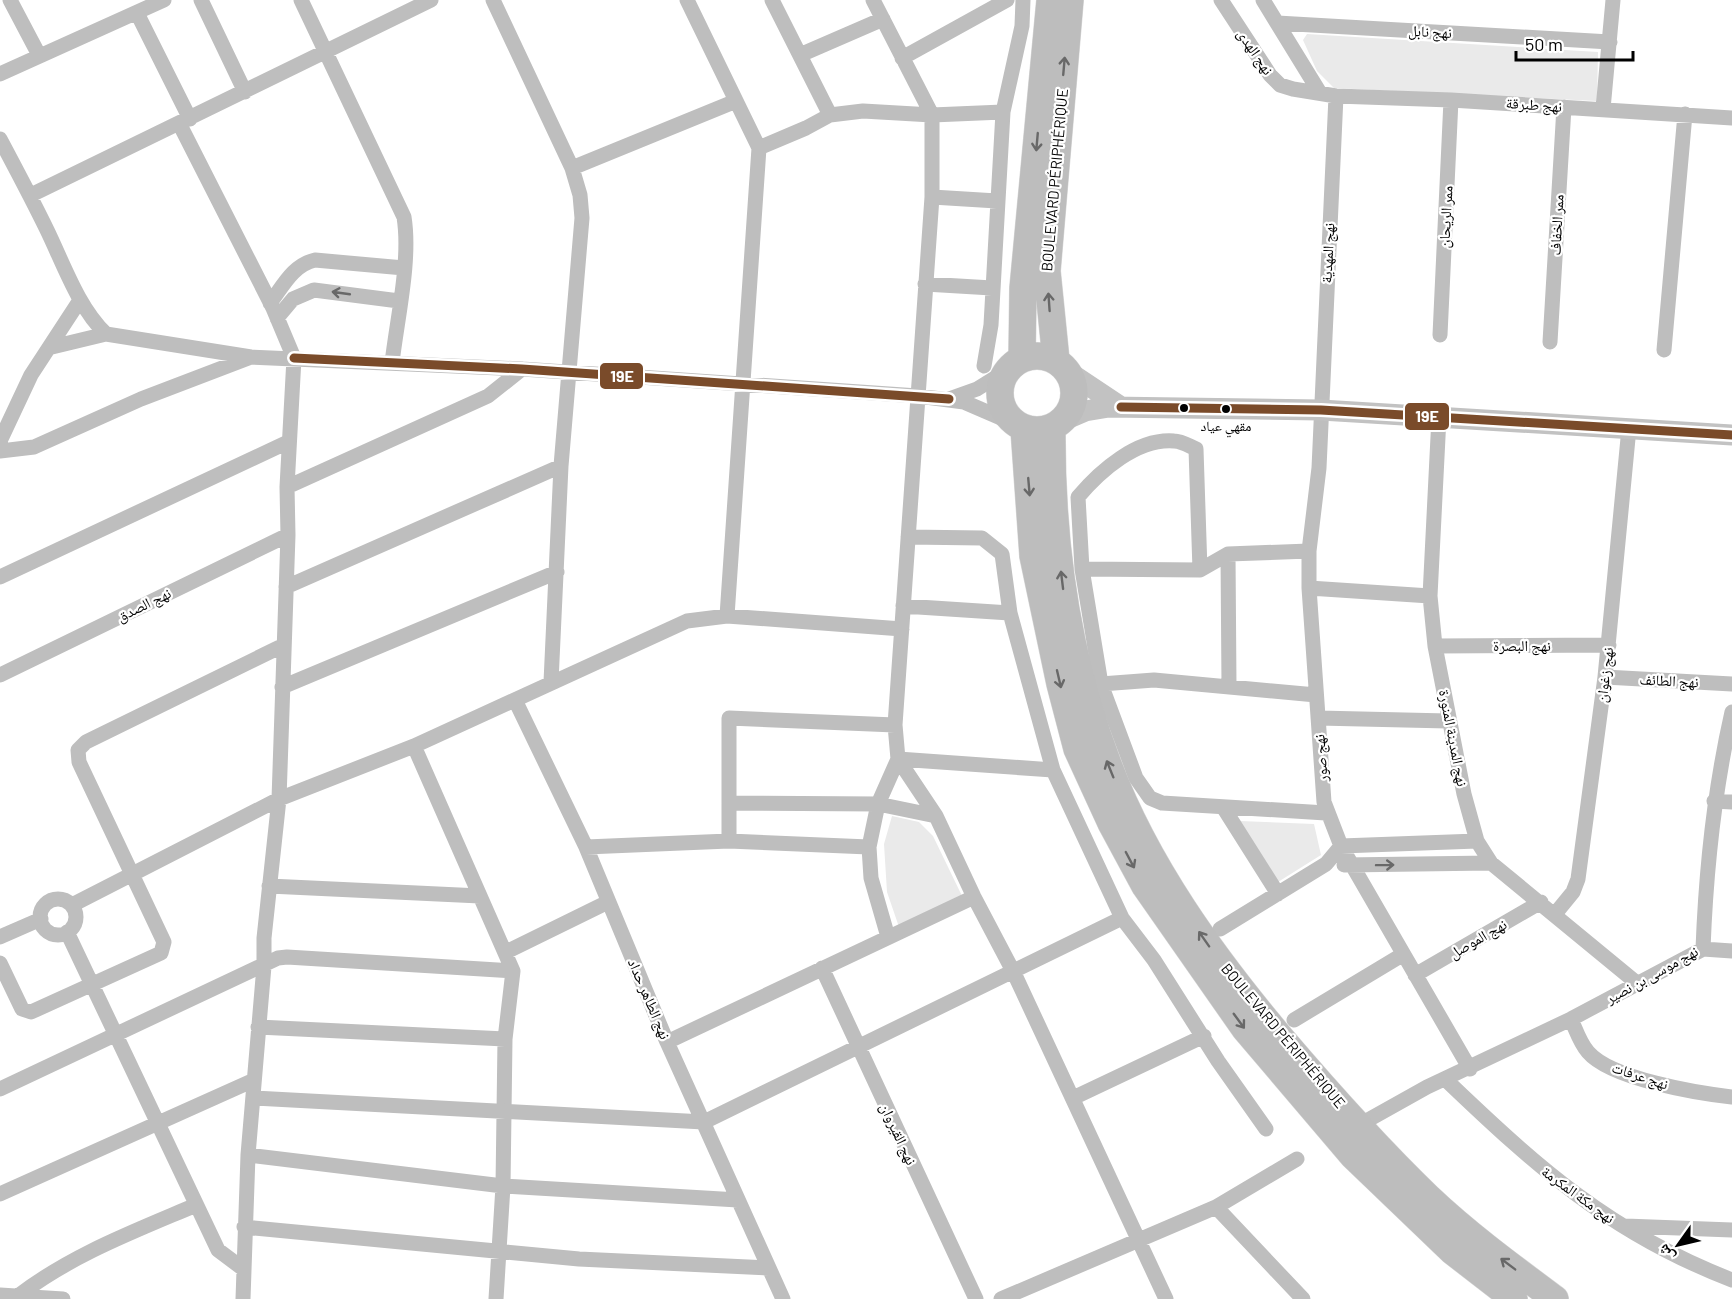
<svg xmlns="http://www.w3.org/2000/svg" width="1732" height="1299" viewBox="0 0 1732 1299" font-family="Barlow,'Noto Naskh Arabic',sans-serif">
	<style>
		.green { fill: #eaeaea }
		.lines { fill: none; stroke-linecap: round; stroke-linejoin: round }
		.highway-casing { stroke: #dbdbdb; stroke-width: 28 }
		.street { stroke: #bebebe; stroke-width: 15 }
		.secondary { stroke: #c2c2c2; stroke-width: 21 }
		.highway { stroke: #bdbdbd; stroke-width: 27 }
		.bus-1-casing { stroke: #fff; stroke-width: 14 }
		.bus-1 { stroke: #7a4b2a; stroke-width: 9 }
		.oneway { stroke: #686868 }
		.bus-dot { fill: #000; stroke: #fff; stroke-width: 2 }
		.labels { text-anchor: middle; stroke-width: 4.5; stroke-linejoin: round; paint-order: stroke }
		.bus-label { font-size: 14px; fill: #000; stroke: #fff }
		.street-label { font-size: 15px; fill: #000; stroke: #fff }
		.line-badge { stroke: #fff; stroke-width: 2 }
		.badge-label { font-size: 16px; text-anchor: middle; font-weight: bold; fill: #fff }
	</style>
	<rect width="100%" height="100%" fill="#fff"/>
	<path class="green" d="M1307 34 1598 52 1597 101 1334 88 1317 71 1303 40Z
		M892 816 919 822 933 836 963 898 899 927 887 892 884 844Z
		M1240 821 1314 824 1321 855 1278 882Z"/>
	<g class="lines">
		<g class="highway-casing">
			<path id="highway" d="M1000 393a37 37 0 1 1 74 0a37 37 0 1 1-74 0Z
				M1022 358 1023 288 1050 0
				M1056 360 1047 271 1070 0
				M1052 428C1051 541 1067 657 1108 764 1146 865 1212 956 1281 1038 1328 1093 1376 1147 1428 1197 1467 1234 1512 1267 1555 1299
				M1024 429 1033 556 1060 684 1077 749 1111 823 1145 886 1245 1029 1353 1156 1452 1251 1514 1299"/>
		</g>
		<path class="street" d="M10 0 39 55
			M201 0 245 92
			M301 0 404 217C411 260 397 319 392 363
			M493 0 572 168 580 195 582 218 561 466 551 682
			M687 0 759 148 727 616
			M772 0 830 115
			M1221 0 1270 75 1280 85 1293 89 1336 96 1451 100 1732 118
			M1263 0 1277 23 1610 42
			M137 13 190 119
			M1277 23 1320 93
			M800 55 883 19
			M902 58 1007 0
			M0 74 164 0
			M1336 96 1319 468 1309 551V588L1324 802 1341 846 1470 1069
			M1603 109 1613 0
			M180 125 273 308 294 358 287 487 288 535 279 799 264 938V966L248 1155 243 1299
			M0 139C16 169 32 199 47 230 64 265 78 307 106 334
			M759 148 806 128 830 115 863 111 932 115 1003 112
			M572 168 736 101
			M31 195 431 0
			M932 197 997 201
			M925 284 992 288
			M270 303C283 286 293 265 315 260L404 268
			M277 318 293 299 314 290 399 301
			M1440 335 1451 100
			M1550 342 1564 107
			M52 347 106 334 251 357 522 369 918 396 964 402 1015 424
			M1664 350 1685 114
			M984 366 991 325 1003 112 1022 26 1023 0
			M949 399 977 389 1006 371
			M1439 417 1430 596 1435 646 1464 794 1477 841 1491 863 1638 984
			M0 441 31 375 80 300
			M0 451 34 447 141 399 251 357
			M287 487 488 396 522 369
			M908 537 982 538 1002 554 1010 613 1053 770 1122 918 1154 960 1218 1061 1266 1129
			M1228 554 1229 686
			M1082 569 1200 570 1196 449C1189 446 1182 441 1174 441 1137 438 1100 471 1078 497L1082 569 1101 684 1136 778 1150 798 1162 803 1326 813
			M1200 570 1228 554 1309 551
			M0 577 288 442
			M286 587 561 466
			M1309 588 1430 596
			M903 606 1010 613
			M1435 646 1609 645
			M0 675 288 535
			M1605 677 1732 684
			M1101 684 1154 680 1316 695
			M282 687 557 572
			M515 700 586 847 667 1042 783 1299
			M1318 718 1448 721
			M414 746 513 971 505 1039 503 1186 496 1299
			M898 759 936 816 974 897 1014 973 1166 1299
			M898 759 1053 770
			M1714 801 1732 802
			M729 803 878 804 936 816
			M1223 807 1278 894
			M729 841V718L895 725
			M586 847 729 841 869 847 878 804 898 759 895 725 932 197V115L873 0
			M869 847 871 878 888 937
			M1344 865 1491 863
			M269 886 480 896
			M40 917a18 18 0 1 1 36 0a18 18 0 1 1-36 0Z
			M72 905 279 799 414 746 687 621 727 616 902 629
			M1555 914 1573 892 1578 879 1605 677 1629 428
			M1220 929 1326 864 1341 846 1477 841
			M67 932 218 1250 242 1268
			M0 937 41 919
			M1703 949 1732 951
			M506 952 608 902
			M0 963 22 1009 31 1012 161 953 164 942 79 762 78 750 86 742 282 646
			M822 968 976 1299
			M1415 975 1541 902
			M1571 1019C1576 1030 1580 1043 1588 1052 1611 1079 1697 1093 1732 1097
			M1294 1020 1402 955
			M258 1027 505 1039
			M667 1042 974 897
			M1445 1079C1537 1167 1610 1233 1732 1280
			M0 1089 278 958 287 957 513 971
			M254 1098 704 1122 1122 918
			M1073 1098 1204 1036
			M1368 1120 1427 1087 1571 1019 1703 949C1706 869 1714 791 1732 712
			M248 1155 503 1186 738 1200
			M0 1194 254 1080
			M1216 1207 1303 1299
			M1625 1226 1732 1230
			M244 1227 579 1259 769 1268
			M0 1295 63 1299
			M18 1296C71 1255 135 1231 196 1205
			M1001 1299 1216 1207 1297 1159"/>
		<path class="secondary" d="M1067 371 1121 407
			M1064 420 1085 411 1109 407 1321 410 1732 435"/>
		<use href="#highway" class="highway"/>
		<g class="bus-1-casing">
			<path id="bus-1" d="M294 358 522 369 949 399
				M1121 407 1321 410 1732 435"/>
		</g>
		<use href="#bus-1" class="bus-1"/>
	</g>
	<defs><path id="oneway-shaft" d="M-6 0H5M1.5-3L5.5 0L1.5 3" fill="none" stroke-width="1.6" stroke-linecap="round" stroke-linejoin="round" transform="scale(1.5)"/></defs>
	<g class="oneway">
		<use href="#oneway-shaft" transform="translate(1064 66) rotate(-85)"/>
		<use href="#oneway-shaft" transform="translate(1037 142) rotate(95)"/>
		<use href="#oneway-shaft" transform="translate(341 293) rotate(-172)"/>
		<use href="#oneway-shaft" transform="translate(1049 302) rotate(-94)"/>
		<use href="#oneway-shaft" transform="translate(1029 487) rotate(85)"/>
		<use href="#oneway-shaft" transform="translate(1062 580) rotate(-97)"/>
		<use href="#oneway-shaft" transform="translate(1059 679) rotate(77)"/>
		<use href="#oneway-shaft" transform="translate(1110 769) rotate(-112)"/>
		<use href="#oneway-shaft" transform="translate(1130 860) rotate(62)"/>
		<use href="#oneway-shaft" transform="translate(1385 865) rotate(-1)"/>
		<use href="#oneway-shaft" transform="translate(1204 939) rotate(-125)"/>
		<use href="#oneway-shaft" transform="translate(1239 1021) rotate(54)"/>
		<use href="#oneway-shaft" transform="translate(1508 1264) rotate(-143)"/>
	</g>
	<g class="bus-dot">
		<circle cx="1184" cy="408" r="5"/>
		<circle cx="1226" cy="409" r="5"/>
	</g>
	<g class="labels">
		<g class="bus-label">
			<text x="1226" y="431">مقهي عياد</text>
		</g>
		<g class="street-label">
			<text transform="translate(1430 32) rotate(3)" y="5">نهج نابل</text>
			<text transform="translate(1255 52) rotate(56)" y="5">نهج الهدى</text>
			<text transform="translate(1534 105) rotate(4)" y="5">نهج طبرقة</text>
			<text transform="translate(1055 180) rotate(-85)" y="5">BOULEVARD PÉRIPHÉRIQUE</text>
			<text transform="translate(1446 217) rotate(-87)" y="5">ممر الريحان</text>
			<text transform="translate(1557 225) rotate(-87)" y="5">ممر الخفاف</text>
			<text transform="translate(1328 253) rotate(-87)" y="5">نهج المهدية</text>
			<text transform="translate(144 605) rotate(-26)" y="5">نهج الصدق</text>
			<text x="1522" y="651">نهج البصرة</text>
			<text transform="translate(1605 675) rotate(-83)" y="5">نهج زغوان</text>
			<text transform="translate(1669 681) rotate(3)" y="5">نهج الطائف</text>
			<text transform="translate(1453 738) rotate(79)" y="5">نهج المدينة المنورة</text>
			<text transform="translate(1321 758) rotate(-94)" y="5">نهج صور</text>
			<text transform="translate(1478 939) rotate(-30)" y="5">نهج الموصل</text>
			<text transform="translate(1652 975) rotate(-29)" y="5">نهج موسى بن نصير</text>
			<text transform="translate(649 999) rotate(67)" y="5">نهج الطاهر حداد</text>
			<text transform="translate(1283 1036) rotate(50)" y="5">BOULEVARD PÉRIPHÉRIQUE</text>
			<text transform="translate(1640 1076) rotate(18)" y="5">نهج عرفات</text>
			<text transform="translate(898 1134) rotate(65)" y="5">نهج القيروان</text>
			<text transform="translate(1578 1195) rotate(36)" y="5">نهج مكة المكرمة</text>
		</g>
	</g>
	<g class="line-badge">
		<rect x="599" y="362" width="45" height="28" rx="6" fill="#7a4b2a"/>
		<rect x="1404" y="402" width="46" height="29" rx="6" fill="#7a4b2a"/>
	</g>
	<g class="badge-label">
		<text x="622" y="382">19E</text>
		<text x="1427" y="422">19E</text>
	</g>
	<g transform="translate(1678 1245) rotate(236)" stroke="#ffffff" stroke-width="4.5" paint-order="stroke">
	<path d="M0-4.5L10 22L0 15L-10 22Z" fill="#000000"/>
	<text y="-9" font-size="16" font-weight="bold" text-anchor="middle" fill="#000000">ش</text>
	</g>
	<path d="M1516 51v9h117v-9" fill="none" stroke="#000000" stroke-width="3"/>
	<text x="1525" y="51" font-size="18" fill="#000000" stroke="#ffffff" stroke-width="4.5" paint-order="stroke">50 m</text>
</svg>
